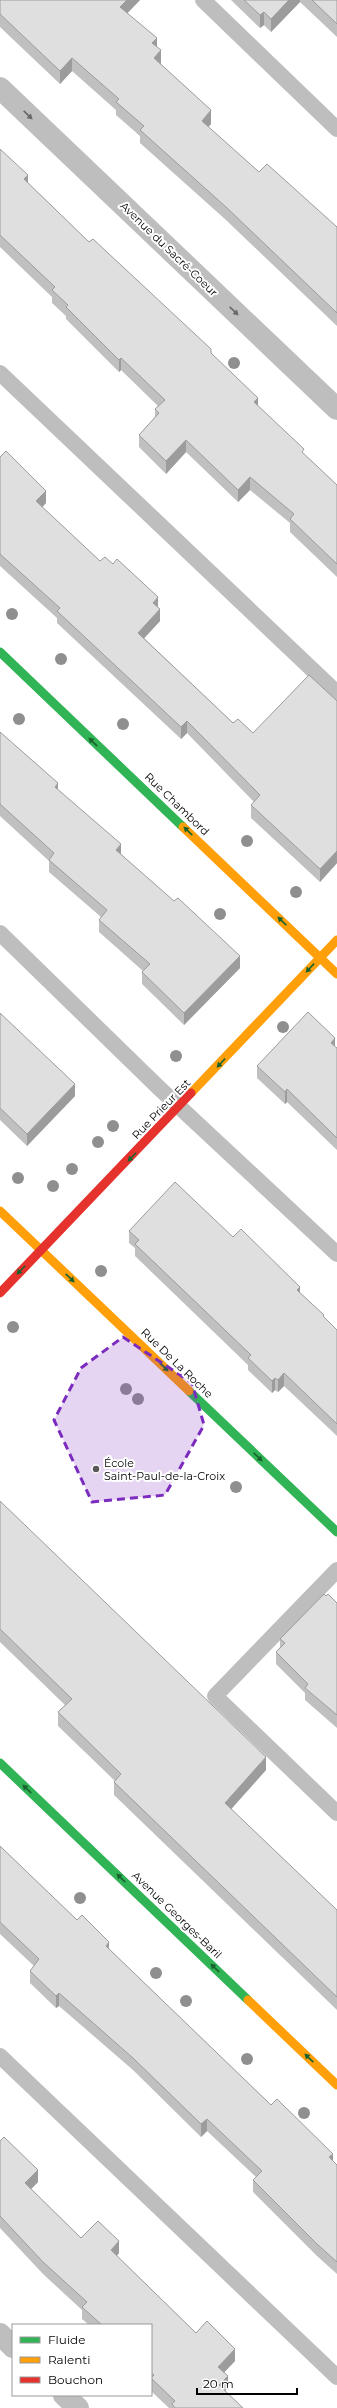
<svg xmlns="http://www.w3.org/2000/svg" width="337" height="2408" viewBox="0 0 337 2408" font-family="Montserrat,sans-serif">
	<style>
		.lines { fill: none; stroke-linecap: round; stroke-linejoin: round }
		.lane { stroke: #bebebe; stroke-width: 16 }
		.street { stroke: #bebebe; stroke-width: 22 }
		.fast { stroke: #30b455; stroke-width: 9 }
		.slow { stroke: #ff9f0a; stroke-width: 9 }
		.jam { stroke: #e5322d; stroke-width: 9 }
		.tree { fill: #8f8f8f }
		.wall { fill: #c0c0c0 }
		.shaded-wall { fill: #9c9c9c }
		.building { fill: #dfdfdf; stroke: #9c9c9c }
		.oneway { fill: #686868 }
		.oneway2 { fill: #1a632f }
		.marked { fill: #7b2cbf; fill-opacity: 0.2; stroke: #7b2cbf; stroke-width: 3; stroke-dasharray: 8 5; stroke-linejoin: round }
		.poi-dot { fill: #595959; stroke: #fff; stroke-width: 1.5 }
		.labels { text-anchor: middle; stroke-width: 4; stroke-linejoin: round; paint-order: stroke }
		.street-label { font-size: 11px; fill: #000; stroke: #fff }
		.poi-label { font-size: 11px; fill: #000; stroke: #fff; text-anchor: start }
	</style>
	<rect width="100%" height="100%" fill="#fff"/>
	<g class="lines">
		<path class="lane" d="M203 0 337 129
			M0 373 337 693
			M0 933 158 1087 337 1254
			M337 1570 215 1696 337 1813
			M0 2056 337 2377"/>
		<path class="street" d="M0 88 337 409
			M0 2334 13 2347
			M64 2395 78 2408"/>
		<path class="fast" d="M0 652 183 827
			M189 1391 337 1532
			M0 1763 248 2000"/>
		<path class="slow" d="M183 827 337 974
			M191 1093 337 940
			M0 1211 189 1391
			M248 2000 337 2085"/>
		<path class="jam" d="M0 1293 191 1093"/>
	</g>
	<g class="tree">
		<circle cx="234" cy="363" r="6"/>
		<circle cx="12" cy="614" r="6"/>
		<circle cx="61" cy="659" r="6"/>
		<circle cx="19" cy="719" r="6"/>
		<circle cx="123" cy="724" r="6"/>
		<circle cx="247" cy="841" r="6"/>
		<circle cx="296" cy="892" r="6"/>
		<circle cx="220" cy="914" r="6"/>
		<circle cx="283" cy="1027" r="6"/>
		<circle cx="176" cy="1056" r="6"/>
		<circle cx="113" cy="1126" r="6"/>
		<circle cx="98" cy="1142" r="6"/>
		<circle cx="72" cy="1169" r="6"/>
		<circle cx="18" cy="1178" r="6"/>
		<circle cx="53" cy="1186" r="6"/>
		<circle cx="101" cy="1271" r="6"/>
		<circle cx="13" cy="1327" r="6"/>
		<circle cx="126" cy="1389" r="6"/>
		<circle cx="138" cy="1399" r="6"/>
		<circle cx="236" cy="1487" r="6"/>
		<circle cx="80" cy="1898" r="6"/>
		<circle cx="156" cy="1973" r="6"/>
		<circle cx="186" cy="2001" r="6"/>
		<circle cx="247" cy="2059" r="6"/>
		<circle cx="304" cy="2113" r="6"/>
	</g>
	<path class="wall" d="M0 0H140L127 13 157 47 161 64 211 124 208 127 259 172 337 227V326L226 220 140 143V136L116 115V110L72 71 60 84 0 27Z
		M231 0H337V37L300 2 271 32 264 25 260 28Z
		M0 149 28 183 89 242 211 353 258 406 304 454 337 485V577L290 532V523L250 490 238 502 186 452 166 474 139 447V435L155 417V409L158 406 121 370 119 372 66 319V316L52 303V297L0 247Z
		M0 457 46 503 42 507 100 561 158 607 160 621 144 638 233 723 253 733 337 701V863L320 882 251 818V805L254 802 187 733 181 739 57 623V618L0 566Z
		M0 732 121 854 240 968 184 1025 142 984V972L143 971 99 932V920L101 917 49 872V861L0 816Z
		M0 1013 75 1096 27 1146 0 1120Z
		M335 1047 337 1048V1150L287 1102 285 1104 257 1078V1066Z
		M129 1231 233 1237 300 1293 324 1318 337 1330V1436L284 1386 278 1392 275 1390 272 1393 248 1370V1365L135 1256V1248L129 1243Z
		M0 1501 266 1770 231 1809 337 1910V2010L114 1795V1782L115 1781 58 1726V1712L65 1705 0 1642Z
		M326 1596 337 1603V1728L305 1700V1693L276 1664V1652L280 1647V1639Z
		M0 1846 77 1920 109 1949 271 2105 337 2165V2274L317 2256 253 2192V2180L256 2177 207 2131 201 2137 133 2070 59 2006 56 2008 30 1983V1971L34 1966 0 1934Z
		M0 2141 38 2182 31 2189 81 2238 119 2253 117 2256 196 2333 235 2361 224 2372 228 2388 225 2391 243 2408H169L151 2391V2325H89L82 2319V2310L43 2274 0 2228Z"/>
	<path class="shaded-wall" d="M127 0H140L120 21V7Z
		M289 0H300V2L271 32V19Z
		M264 12V25L260 28V15Z
		M157 38V51L152 43Z
		M161 50V63L154 71V58Z
		M72 58V71L60 84V71Z
		M211 110V124L202 134V121Z
		M28 175V187L24 179Z
		M121 358V370L119 372V360Z
		M258 398V410L254 402Z
		M186 440V452L166 474V461Z
		M250 477V490L238 502V490Z
		M46 491V503L36 514V501Z
		M158 597V610L153 603Z
		M160 609V621L138 645V633Z
		M187 721V733L181 739V727Z
		M58 783V796L55 787Z
		M121 844V856L116 850Z
		M337 851V863L320 882V869Z
		M240 956V968L184 1025V1013Z
		M335 1038V1050L331 1043Z
		M75 1084V1096L27 1146V1134Z
		M287 1089V1102L285 1104V1092Z
		M300 1287V1299L297 1290Z
		M284 1373V1386L278 1392V1380Z
		M275 1378V1390L272 1393V1381Z
		M266 1757V1770L225 1816V1803Z
		M109 1942V1954L106 1946Z
		M59 1993V2006L56 2008V1996Z
		M207 2119V2131L201 2137V2124Z
		M333 2154V2166L329 2157Z
		M38 2170V2182L25 2195V2183Z
		M119 2241V2253L111 2262V2250Z
		M235 2349V2361L218 2379V2367Z
		M228 2376V2388L219 2398V2385Z"/>
	<path class="building" d="M0 0H127L120 7 157 38 152 43 161 50 154 58 211 110 202 121 259 172 267 164 337 227V313L226 207 140 130 144 126 116 102 119 99 72 58 60 71 0 14Z
		M244 0H289L271 19 264 12 260 15Z
		M312 0H337V24Z
		M0 149 28 175 24 179 89 242 93 239 211 349V353L258 398 254 402 304 449 302 452 337 485V564L290 519 294 514 250 477 238 490 186 440 166 461 139 435 159 413 155 409 165 400 121 358 119 360 66 307 68 305 52 290 55 287 0 235Z
		M6 451 46 491 36 501 100 561 105 557 113 564 117 559 158 597 153 603 160 609 138 633 233 723 238 719 253 733 309 675 337 701V851L320 869 251 805 260 795 187 721 181 727 57 611 60 608 0 554V457Z
		M0 732 58 783 55 787 121 844 116 850 174 901 178 898 240 956 184 1013 142 972 150 964 99 920 107 910 49 860 54 853 0 804Z
		M308 1012 335 1038 331 1043 337 1048V1138L287 1089 285 1092 257 1066Z
		M0 1013 75 1084 27 1134 0 1108Z
		M175 1182 233 1237 241 1229 300 1287 297 1290 324 1315 323 1316 337 1330V1424L284 1373 278 1380 275 1378 272 1381 248 1358 251 1355 135 1244 139 1240 129 1231Z
		M0 1501 266 1757 225 1803 337 1910V1997L114 1782 121 1774 58 1712 72 1699 0 1629Z
		M324 1594 326 1596 328 1594 337 1603V1715L305 1688 308 1684 276 1652 285 1643 280 1639Z
		M0 1846 77 1920 82 1915 109 1942 106 1946 271 2105 277 2099 333 2154 329 2157 337 2165V2262L317 2244 253 2180 262 2171 207 2119 201 2124 133 2058 59 1993 56 1996 30 1971 39 1959 0 1922Z
		M4 2137 38 2170 25 2183 81 2238 98 2221 119 2241 111 2250 196 2333 207 2321 235 2349 218 2367 228 2376 219 2385 243 2408H175L172 2404 175 2401 151 2378 154 2375 151 2373V2325H102L82 2307 87 2302 43 2262 0 2216V2141Z"/>
	<defs><path id="oneway-solid" d="M-6-.8H1V-3.2L6.5 0L1 3.2V.8H-6Z"/></defs>
	<g class="oneway">
		<use href="#oneway-solid" transform="translate(28 115) rotate(44)"/>
		<use href="#oneway-solid" transform="translate(234 311) rotate(44)"/>
	</g>
	<g class="oneway2">
		<use href="#oneway-solid" transform="translate(93 742) rotate(-136)"/>
		<use href="#oneway-solid" transform="translate(188 831) rotate(-136)"/>
		<use href="#oneway-solid" transform="translate(282 921) rotate(-136)"/>
		<use href="#oneway-solid" transform="translate(310 968) rotate(133)"/>
		<use href="#oneway-solid" transform="translate(221 1063) rotate(133)"/>
		<use href="#oneway-solid" transform="translate(132 1157) rotate(134)"/>
		<use href="#oneway-solid" transform="translate(21 1270) rotate(135)"/>
		<use href="#oneway-solid" transform="translate(70 1278) rotate(43)"/>
		<use href="#oneway-solid" transform="translate(164 1367) rotate(44)"/>
		<use href="#oneway-solid" transform="translate(258 1457) rotate(44)"/>
		<use href="#oneway-solid" transform="translate(27 1789) rotate(-136)"/>
		<use href="#oneway-solid" transform="translate(121 1878) rotate(-136)"/>
		<use href="#oneway-solid" transform="translate(215 1968) rotate(-136)"/>
		<use href="#oneway-solid" transform="translate(309 2058) rotate(-136)"/>
	</g>
	<path class="marked" d="M123 1337 192 1383 204 1425 165 1495 92 1502 54 1420 81 1368Z"/>
	<circle class="poi-dot" cx="96" cy="1469" r="4"/>
	<g class="labels">
		<g class="street-label">
			<text transform="translate(169 249) rotate(44)" y="4">Avenue du Sacré-Coeur</text>
			<text transform="translate(177 804) rotate(44)" y="4">Rue Chambord</text>
			<text transform="translate(161 1109) rotate(-46)" y="4">Rue Prieur Est</text>
			<text transform="translate(177 1363) rotate(44)" y="4">Rue De La Roche</text>
			<text transform="translate(177 1915) rotate(44)" y="4">Avenue Georges-Baril</text>
		</g>
		<g class="poi-label">
			<text x="104" y="1467">École<tspan x="104" dy="13">Saint-Paul-de-la-Croix</tspan></text>
		</g>
	</g>
	<rect x="12" y="2324" width="140" height="72" fill="#ffffff" stroke="#999999"/>
	<rect x="20" y="2337" width="20" height="6" fill="#30b455" stroke="#999999"/>
	<text x="48" y="2344" font-size="12" fill="#000000">Fluide</text>
	<rect x="20" y="2357" width="20" height="6" fill="#ff9f0a" stroke="#999999"/>
	<text x="48" y="2364" font-size="12" fill="#000000">Ralenti</text>
	<rect x="20" y="2377" width="20" height="6" fill="#e5322d" stroke="#999999"/>
	<text x="48" y="2384" font-size="12" fill="#000000">Bouchon</text>
	<path d="M197 2388v6h100v-6" fill="none" stroke="#000000" stroke-width="2"/>
	<text x="203" y="2388" font-size="12" fill="#000000" stroke="#ffffff" stroke-width="3" paint-order="stroke">20 m</text>
</svg>
